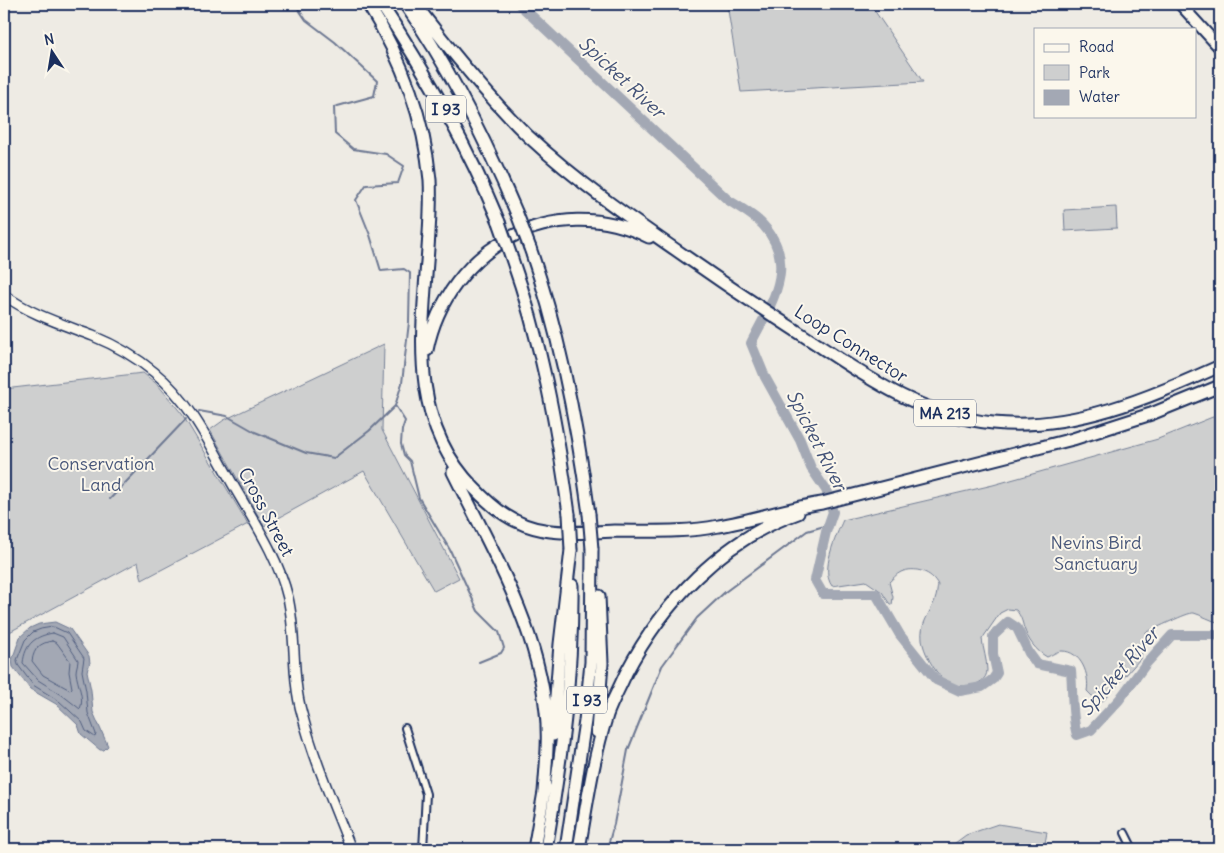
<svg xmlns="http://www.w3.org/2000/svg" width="1224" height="853" viewBox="0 0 1224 853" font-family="Delius,sans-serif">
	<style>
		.green { fill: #cecfcf; stroke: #747f96 }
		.water { fill: #a3a8b4; stroke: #6d7892 }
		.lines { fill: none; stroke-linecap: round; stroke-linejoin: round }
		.shore { stroke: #515f80; stroke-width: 1 }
		.stream { stroke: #6d7892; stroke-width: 2 }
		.river { stroke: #a3a8b4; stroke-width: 10 }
		.street-casing { stroke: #1b2f5e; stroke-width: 10 }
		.secondary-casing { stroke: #1b2f5e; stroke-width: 12 }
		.primary-casing { stroke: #1b2f5e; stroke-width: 14 }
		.highway-casing { stroke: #1b2f5e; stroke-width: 15 }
		.street { stroke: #fbf7ec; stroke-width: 6 }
		.secondary { stroke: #fbf7ec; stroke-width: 9 }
		.primary { stroke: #fbf7ec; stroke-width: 10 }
		.highway { stroke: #fbf7ec; stroke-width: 11 }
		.highway-bridge-casing { stroke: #1b2f5e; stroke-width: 15; stroke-linecap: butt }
		.highway-bridge { stroke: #fbf7ec; stroke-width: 11 }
		.labels { text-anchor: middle; stroke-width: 4; stroke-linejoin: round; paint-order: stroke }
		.shield { fill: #fbf7ec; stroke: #5e6b89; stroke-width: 1 }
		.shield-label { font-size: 16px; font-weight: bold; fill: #1b2f5e }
		.street-label { font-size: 18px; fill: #1b2f5e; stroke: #fbf7ec }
		.park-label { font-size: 18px; fill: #48577a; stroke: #fbf7ec }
		.water-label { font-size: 19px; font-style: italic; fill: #445378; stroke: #fbf7ec }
	</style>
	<rect width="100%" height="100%" fill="#eeebe4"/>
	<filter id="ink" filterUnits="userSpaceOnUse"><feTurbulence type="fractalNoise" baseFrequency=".02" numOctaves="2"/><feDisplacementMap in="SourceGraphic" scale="10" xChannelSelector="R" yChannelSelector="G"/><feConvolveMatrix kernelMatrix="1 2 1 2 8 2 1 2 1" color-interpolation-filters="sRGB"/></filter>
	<g filter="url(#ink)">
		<path class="green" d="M727 4H870L923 82 741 92Z
			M1116 207 1117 228 1065 231 1064 210Z
			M384 344 382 430 459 578 434 591 364 471 264 526 210 430 224 420Z
			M143 373 158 385 182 414 248 524 142 580 138 562 4 635V389Z
			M1220 414V623C1212 621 1201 615 1194 613 1187 612 1156 629 1146 632L1144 647 1140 659 1103 701 1092 696 1087 691C1090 675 1081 651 1062 651 1057 651 1052 655 1047 657 1036 651 1028 640 1024 628 1022 621 1021 616 1016 610L1008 609 1000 613 982 639C983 649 987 660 987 670 987 689 953 690 943 679 934 671 923 651 922 639 920 624 930 613 935 600 937 595 937 589 938 585 932 572 915 566 901 572 896 574 893 579 889 582L893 597 892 605 889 603 882 592 866 581 832 586C820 570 836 536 843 520L993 485 1158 439Z
			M998 824 1047 832 1044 849H947L966 835Z"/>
		<path class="water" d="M55 622 70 629 89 656 90 663 87 671 91 690 93 712 108 746 104 750H100L81 734 78 725 56 704 30 689 13 667 12 660 20 637 30 628 39 624Z"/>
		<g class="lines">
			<path class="shore" d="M54 627 67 633 84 658 82 671 86 691 88 713 96 734 95 737 86 731 82 722 59 701 33 685 18 665 17 660 25 640 33 632 41 629Z
				M53 633 63 637 78 660C78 664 76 668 76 672 77 684 85 698 80 709L62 695 38 680 23 663C25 644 35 636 53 633Z
				M52 641 57 643 70 661 69 672 72 688 70 690 43 675 32 661C34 648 40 643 52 641Z"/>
			<path class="stream" d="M396 407 405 421 402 430 401 444 404 455 410 461 419 498 450 550 478 611 499 632 504 648 501 653 479 662
				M199 411 227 416 255 432 306 453 334 458 369 431 395 406 402 383 409 322 410 273 404 269 381 271 370 235 356 200 366 185 398 183 404 166 386 154 353 149 335 134 334 107 374 96 377 81 335 42 306 20 295 4
				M110 499 186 419
				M607 849 614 824 628 750 662 666 697 618 725 592 807 531 828 525"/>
			<path class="river" d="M519 4 728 200C739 207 754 215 763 225 799 264 771 304 751 343L765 377 800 440 811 468 826 490 833 512 826 532 815 580 823 594H876L900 635 936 680 960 691 982 687 993 679 997 673 993 654V636L1008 622 1017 628 1029 653 1037 664 1071 671C1073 692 1071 714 1077 735L1091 730 1119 700 1145 665 1172 635H1214L1220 636"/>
			<g class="street-casing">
				<path id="street" d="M405 728 426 794 423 849
					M1125 833 1133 849"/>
			</g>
			<g class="secondary-casing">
				<path id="secondary" d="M4 295C30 314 62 324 93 336 115 345 136 357 154 372 190 401 210 444 232 483 253 520 278 556 288 598 297 637 291 676 302 714 314 760 334 805 351 849"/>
			</g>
			<g class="primary-casing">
				<path id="primary" d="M1180 4 1220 48"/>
			</g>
			<g class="highway-casing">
				<path id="highway" d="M368 4C402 59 424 116 430 180 431 198 430 216 429 233 424 323 404 417 474 488 494 509 514 525 544 530 566 534 591 532 614 531 649 531 685 533 719 526 754 520 788 508 822 503L1073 439 1151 414 1220 386
					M381 4C428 75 466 143 499 222
					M405 4C451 69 486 141 517 214
					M415 4C450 50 486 95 528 136 587 191 655 235 721 281 753 303 786 324 818 345 874 382 924 416 993 423 1074 431 1148 398 1220 366
					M530 248C560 334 577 424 589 514
					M511 256C541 340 557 426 569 514
					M427 350C447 249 554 189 649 237
					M453 472C491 549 537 624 546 712 549 738 546 765 544 792
					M597 732 602 663 599 596
					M553 735 560 644 571 550
					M534 849 545 786
					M546 849C561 760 573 675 572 585
					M566 849 585 721 591 662 592 549
					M579 849C587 804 593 759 607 715 612 701 620 687 626 673 663 603 721 540 798 513"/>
			</g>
			<use href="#street" class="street"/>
			<use href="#secondary" class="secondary"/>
			<use href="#primary" class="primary"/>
			<use href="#highway" class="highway"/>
			<g class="highway-bridge-casing">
				<path id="highway-bridge" d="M517 214 530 248
					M499 222 511 256
					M569 514 571 550
					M589 514 592 549"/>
			</g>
			<use href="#highway-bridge" class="highway-bridge"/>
		</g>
	</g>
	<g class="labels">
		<g class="shield">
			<rect x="426" y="95.5" width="40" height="27" rx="4"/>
			<rect x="914" y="399.5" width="62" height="27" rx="4"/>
			<rect x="567" y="686.5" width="40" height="27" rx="4"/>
		</g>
		<g class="shield-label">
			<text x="446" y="115">I 93</text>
			<text x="945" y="419">MA 213</text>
			<text x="587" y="706">I 93</text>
		</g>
		<g class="street-label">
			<text transform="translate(851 344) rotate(32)" y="6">Loop Connector</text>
			<text transform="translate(266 512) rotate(62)" y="6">Cross Street</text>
		</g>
		<g class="park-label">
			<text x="101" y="470">Conservation<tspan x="101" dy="21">Land</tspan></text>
			<text x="1096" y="549">Nevins Bird<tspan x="1096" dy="21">Sanctuary</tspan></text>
		</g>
		<g class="water-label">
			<text transform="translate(622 77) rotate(43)" y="7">Spicket River</text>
			<text transform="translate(817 440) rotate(63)" y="7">Spicket River</text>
			<text transform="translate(1119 671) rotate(-49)" y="7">Spicket River</text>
		</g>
	</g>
	<rect width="1224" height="853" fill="none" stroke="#fbf7ec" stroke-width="20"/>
	<rect x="10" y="10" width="1204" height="833" fill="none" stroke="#1b2f5e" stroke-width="2" filter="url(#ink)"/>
	<rect x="1034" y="28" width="162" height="90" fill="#fbf7ec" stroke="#a1a7b3"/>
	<rect x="1044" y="44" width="25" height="8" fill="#fbf7ec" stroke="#a1a7b3"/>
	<text x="1079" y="52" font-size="15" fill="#1b2f5e">Road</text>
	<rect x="1044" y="65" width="25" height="15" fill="#cecfcf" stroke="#a1a7b3"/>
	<text x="1079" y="78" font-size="15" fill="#1b2f5e">Park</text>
	<rect x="1044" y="90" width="25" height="15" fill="#a3a8b4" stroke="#a1a7b3"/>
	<text x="1079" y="102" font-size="15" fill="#1b2f5e">Water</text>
	<g transform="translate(52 52) rotate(348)" stroke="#fbf7ec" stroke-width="4" paint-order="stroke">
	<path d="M0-4L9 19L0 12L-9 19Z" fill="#1b2f5e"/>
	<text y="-8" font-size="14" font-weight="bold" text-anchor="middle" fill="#1b2f5e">N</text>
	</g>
</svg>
